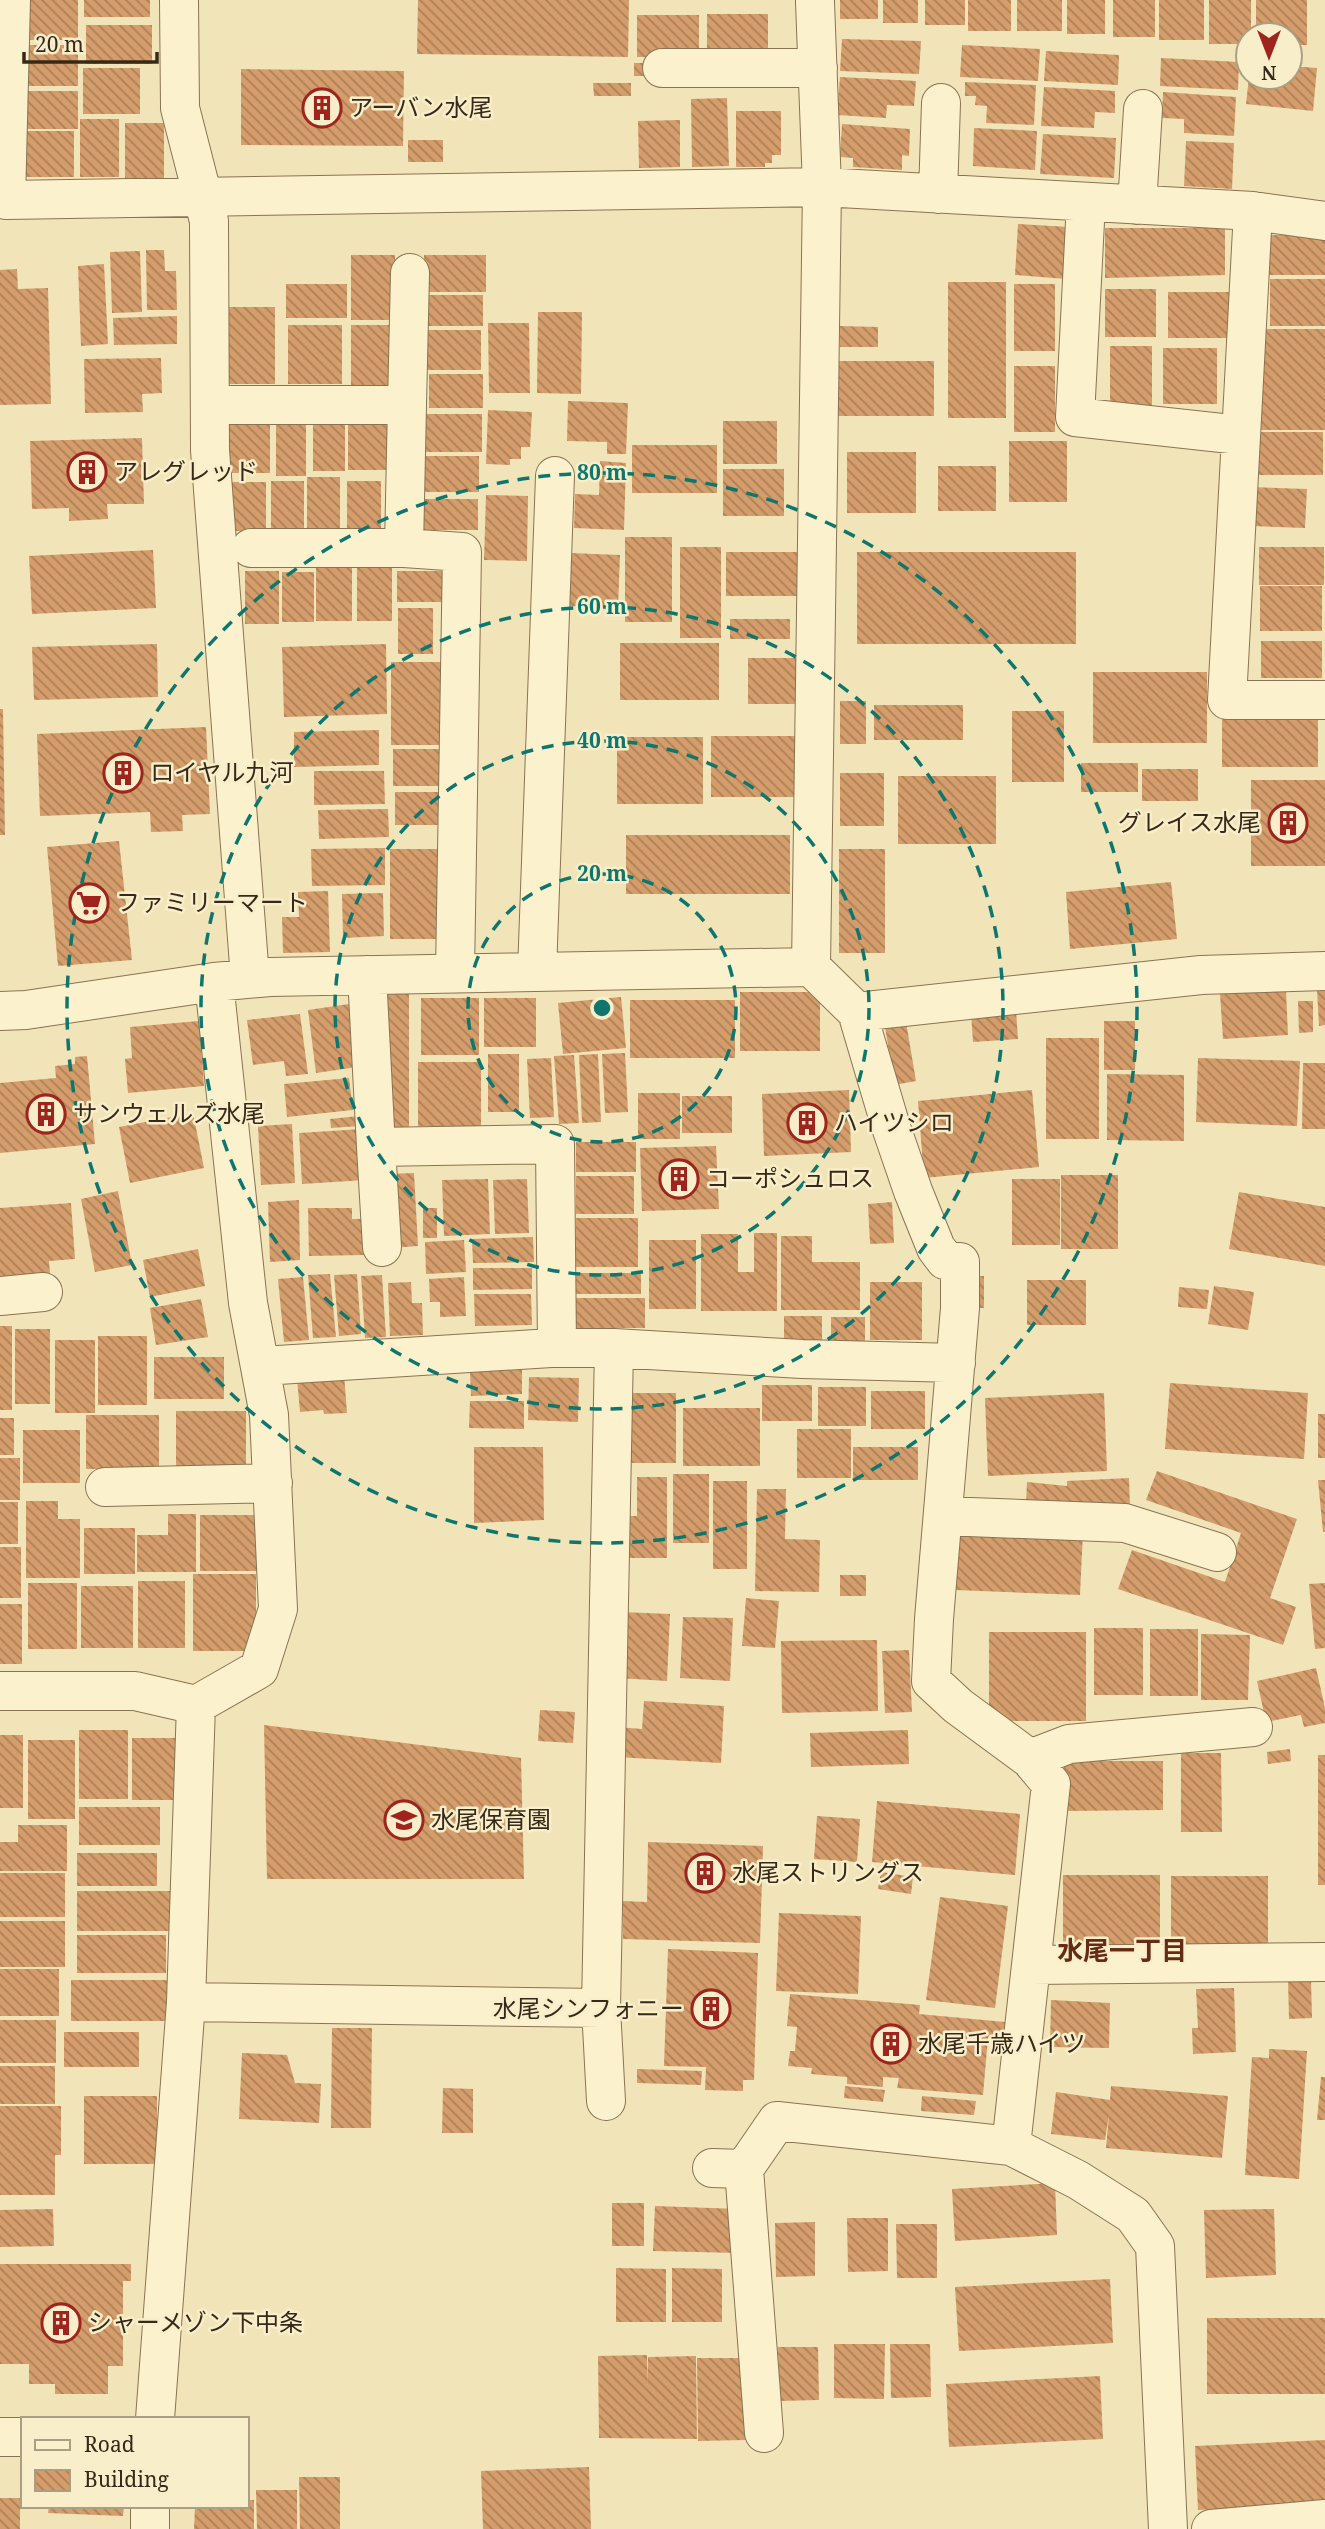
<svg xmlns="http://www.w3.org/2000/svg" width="1325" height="2529" viewBox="0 0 1325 2529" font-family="'Noto Serif','Noto Sans JP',serif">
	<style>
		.building { fill: url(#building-back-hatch) }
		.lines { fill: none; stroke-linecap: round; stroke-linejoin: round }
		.minor-casing { stroke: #897352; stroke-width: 40 }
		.minor { stroke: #fcf1cd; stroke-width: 38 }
		.ring { fill: none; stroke: #0f766e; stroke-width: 3.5; stroke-dasharray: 12 9 }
		.labels { text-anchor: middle; stroke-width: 5; stroke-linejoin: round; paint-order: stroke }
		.poi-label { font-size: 24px; fill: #372919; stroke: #f8eec9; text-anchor: start }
		.neighbourhood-label { font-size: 26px; font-weight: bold; fill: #672b15; stroke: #f8eec9 }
		.centre { fill: #0f766e; stroke: #f8eec9; stroke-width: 3.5 }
		.ring-label { font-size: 21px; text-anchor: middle; font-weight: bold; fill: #0f766e; stroke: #f8eec9; stroke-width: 5; stroke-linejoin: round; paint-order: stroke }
	</style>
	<defs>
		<pattern id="building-back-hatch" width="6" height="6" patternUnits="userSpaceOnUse" patternTransform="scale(1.75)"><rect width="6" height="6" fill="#d49d6b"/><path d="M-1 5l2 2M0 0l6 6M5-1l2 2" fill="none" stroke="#ad8057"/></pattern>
	</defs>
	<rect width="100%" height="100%" fill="#f2e4b9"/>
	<path class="building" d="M24 0H78V40H24Z
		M84 0H150V17H84Z
		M418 0H629L628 57 417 54Z
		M840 0H878V19H840Z
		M883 0H918V23H883Z
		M925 0H965V25H925Z
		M968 0H1011V31H968Z
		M1017 0H1062V31H1017Z
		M1067 0H1105V34H1067Z
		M1113 0H1155V37H1113Z
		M1159 0H1204V40H1159Z
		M1209 0H1251V35H1248V44H1209Z
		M1256 0H1307V45H1290V35H1256Z
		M707 14H768V56H707Z
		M637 15H699V57H637Z
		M86 25H152V64H86Z
		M842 39 921 41 919 74 840 71Z
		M28 45H78V86H28Z
		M962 45 1040 49 1038 81 960 77Z
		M1046 51 1119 55 1118 85 1044 81Z
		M1161 58 1239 62 1238 90 1160 86Z
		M634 63H648V76H634Z
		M1290 66 1317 68 1313 111 1246 104 1249 77H1290Z
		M83 68H140V114H83Z
		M241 69 404 71 403 146 241 145Z
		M840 77 916 81 914 106 887 105 886 118 837 115Z
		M965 82 1036 85 1034 125 986 123 987 106 975 105 976 96H965Z
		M593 83H631V96H594Z
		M1044 87 1115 91V113L1095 112 1094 128 1041 126Z
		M24 91H78V129H24Z
		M1163 92 1236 97 1234 136 1184 133V119L1162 118Z
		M727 98 729 166 692 167 691 99Z
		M736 111H781V155H772V163H765V167H736Z
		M80 119H119V177H80Z
		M680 120V167L639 168 638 121Z
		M125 123H164V183H125Z
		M842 124 910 129 909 156 902 155V170L853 167V158L840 157Z
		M974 128 1037 131 1035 170 973 166Z
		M23 131H74V177H23Z
		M1043 134 1116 138 1114 178 1040 174Z
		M408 140H443V162H408Z
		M1186 141 1234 143 1232 189 1184 186Z
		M1018 224 1069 227 1066 279 1015 275Z
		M1105 228H1225V275L1105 278Z
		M1266 235H1325V275H1266Z
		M146 250H164L165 271H176L177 310H147Z
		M140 251 142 312 112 313 110 252Z
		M351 255H395V320H351Z
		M424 255H486V292H424Z
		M104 264 108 344 81 346 78 266Z
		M17 269 18 289 48 288 51 404 0 405V270Z
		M1270 279H1325V326H1270Z
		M948 282H1006V418H948Z
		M286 284H347V318H286Z
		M1014 284H1055V351H1014Z
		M1105 289H1156V337H1105Z
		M1168 292H1231V338H1168Z
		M427 295H483V326H427Z
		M228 307H275V384H228Z
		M538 312H582L581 394 537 393Z
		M177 316V344L114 345 113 318Z
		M488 323H529L530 393H489Z
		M288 325H342V384H288Z
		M351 325H391V386H351Z
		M840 326 878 327V347H840Z
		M1260 329H1325V430H1260Z
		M424 330H481V370H424Z
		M1110 346H1152V407H1110Z
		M1163 348H1217V404H1163Z
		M161 358 162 393 142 394 143 412 85 413 84 359Z
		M832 361H934V416H832Z
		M1014 366H1055V432H1014Z
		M429 374H483V408H429Z
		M568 401 628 403 626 454H607V442L567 441Z
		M488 410 532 412 530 447H521V459H510V465L486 464Z
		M229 413H270V473H229Z
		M425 414H482V452H425Z
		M313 416H345V471H313Z
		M276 418H306V476H276Z
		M348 420H388V470H348Z
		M723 421H777V464H723Z
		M1259 432H1323V475H1259Z
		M142 438 144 504H107L108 519 69 521V508L32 509 30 441Z
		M1009 441H1067V502H1009Z
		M632 445H717V493H632Z
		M847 452H916V513H847Z
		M422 456H479V492H422Z
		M600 461 626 463 624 530 574 528 575 494 599 495Z
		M938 466H996V511H938Z
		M723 469H784V516H723Z
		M307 477H340V536H307Z
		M271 481H304V535H271Z
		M347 481H381V534H347Z
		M228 482H266V531H228Z
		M1251 487 1307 489 1305 528 1250 526Z
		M486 495 528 496 527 561 484 560Z
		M416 499H478V530H416Z
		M625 537H672V622H625Z
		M680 547H721V638H680Z
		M1259 547H1324V585H1259Z
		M153 550 156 608 32 614 29 556Z
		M726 552H806V596H726Z
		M857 552H1076V644H857Z
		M571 553 620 555 618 608 569 606Z
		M357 566H392V621H357Z
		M316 568H352V621H316Z
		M245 571H279V624H245Z
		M397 571H451V602H397Z
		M282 572H314V622H282Z
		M1260 586H1322V631H1260Z
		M398 608H433V654H398Z
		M730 619H790V639H730Z
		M1261 641H1322V678H1261Z
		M620 643H719V700H620Z
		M157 644 158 697 34 700 32 647Z
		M386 644 387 714 284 717 282 647Z
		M748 658H804V704H748Z
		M391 662H445V745H391Z
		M1093 672H1207V743H1093Z
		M840 701H866V744H840Z
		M874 705H963V740H874Z
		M0 709H3L5 835H0Z
		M1012 711H1064V782H1012Z
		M1222 713H1318V767H1222Z
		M206 727 210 814 182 815 183 831 151 832 150 812 40 816 37 734Z
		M379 730V765L294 767V732Z
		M711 736H803V797H711Z
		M617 737H703V804H617Z
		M393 749H442V786H393Z
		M1081 763H1138V792H1081Z
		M1142 769H1198V801H1142Z
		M314 771H384L385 804 314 805Z
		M840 773H884V826H840Z
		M898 776H996V844H898Z
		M1251 780H1325V866H1251Z
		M395 792H444V825H395Z
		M388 809 389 837 319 839 318 810Z
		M626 835H790V894H626Z
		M119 841 132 960 58 966 47 847Z
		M385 848V885L312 886 311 849Z
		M390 849H439V939H390Z
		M839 849H885V953H839Z
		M1171 882 1177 939 1070 949 1066 892Z
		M328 891 330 952 283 953 282 917H299L298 892Z
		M383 893 384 936 343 938 342 894Z
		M1325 988V1025L1319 1026 1317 989Z
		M1286 990 1288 1035 1223 1039 1220 994Z
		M382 992H409V1132H382Z
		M740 992H820V1051H740Z
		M621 997 626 1048 563 1054 558 1003Z
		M421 998H479V1055H421Z
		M484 998H536V1047H484Z
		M630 1000H735V1058H630Z
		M1298 1001H1313V1032L1299 1033Z
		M349 1004 357 1067 316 1073 308 1010Z
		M1016 1010 1018 1039 973 1042 971 1013Z
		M300 1014 308 1074 286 1076 284 1061 253 1065 247 1020Z
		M199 1021 204 1086 128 1093 125 1059 132 1058 130 1027Z
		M1104 1021H1135V1070H1104Z
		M906 1022 916 1081 894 1085 885 1026Z
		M1046 1038H1099V1139H1046Z
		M625 1053 628 1112 605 1113 602 1054Z
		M488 1054H519V1112H488Z
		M598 1054 601 1122 582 1123 579 1055Z
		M574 1055 579 1123 559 1124 554 1056Z
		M87 1056 95 1144 0 1153V1083L56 1078 55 1066 75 1064V1057Z
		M551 1058 554 1117 530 1118 527 1059Z
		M1198 1058 1300 1061 1297 1126 1196 1122Z
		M418 1062H481V1126H418Z
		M1303 1063H1325V1129H1302Z
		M1107 1074 1184 1075V1141L1107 1140Z
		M349 1078 353 1110 287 1117 284 1084Z
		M849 1090 851 1152 764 1156 762 1094Z
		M1032 1090 1039 1167 924 1178 918 1101Z
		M638 1093H680V1139H638Z
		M682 1096H732V1133H682Z
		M193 1113 204 1168 130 1183 119 1127Z
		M359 1116 360 1126 331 1128 330 1119Z
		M292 1124 295 1183 261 1185 258 1126Z
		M362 1129 365 1180 302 1184 299 1133Z
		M576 1142H636V1172H576Z
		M716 1146 719 1209 642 1211 640 1148Z
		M414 1173 418 1246 391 1248 388 1174Z
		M1061 1175H1118V1249H1061Z
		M576 1176H634V1214H576Z
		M488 1179 490 1234 444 1236 442 1180Z
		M527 1179 529 1233 495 1234 493 1180Z
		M1012 1179H1060V1245H1012Z
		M118 1191 132 1265 95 1272 81 1199Z
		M1239 1192 1325 1207V1266L1229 1249Z
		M299 1200 300 1260 270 1262 268 1202Z
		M892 1202 894 1243 870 1244 868 1204Z
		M71 1203 75 1259 49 1261 50 1274 0 1277V1208Z
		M308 1208H352V1219H365V1255L309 1256Z
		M423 1208H437V1238H423Z
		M576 1218H638V1267H576Z
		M754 1233H777V1311H701V1234H738V1272H754Z
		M781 1236H812V1262H860V1310H781Z
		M533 1237 534 1262 473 1263 472 1239Z
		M464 1240 466 1272 426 1274 425 1242Z
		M649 1240H696V1309H649Z
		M198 1249 205 1286 150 1297 143 1260Z
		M473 1268H532V1289L473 1290Z
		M562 1273H641V1294H562Z
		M330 1274 336 1337 313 1338 308 1275Z
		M357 1274 361 1334 339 1336 334 1275Z
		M382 1275 386 1337 365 1338 361 1276Z
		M963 1276H984V1308H963Z
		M303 1277 309 1340 284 1342 278 1279Z
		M464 1277 466 1316 440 1317V1302H430L429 1279Z
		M1027 1280H1086V1325H1027Z
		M411 1282 412 1303H422L423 1335 390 1336 388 1283Z
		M870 1282H922V1340H870Z
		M1214 1286 1254 1292 1248 1330 1208 1324Z
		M1179 1287 1209 1290 1207 1309 1178 1307Z
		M474 1294H531L532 1325 475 1326Z
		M570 1298H645V1328H570Z
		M201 1299 208 1337 156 1345 150 1308Z
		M784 1316H822V1350H784Z
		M831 1317H865V1354H831Z
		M0 1326H12V1410H0Z
		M15 1329H50V1404H15Z
		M98 1336H147V1405H98Z
		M55 1340H95V1413H55Z
		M154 1357H224V1399H154Z
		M522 1370V1394L471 1396 470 1371Z
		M344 1374 347 1413 324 1414 323 1410 300 1412 297 1378Z
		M529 1377 579 1378 578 1422 528 1420Z
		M1170 1383 1308 1393 1304 1459 1165 1449Z
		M762 1385H812V1421H762Z
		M818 1387H866V1426H818Z
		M871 1391H925V1429H871Z
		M628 1393H676V1463H628Z
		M1104 1393 1107 1471 988 1476 985 1398Z
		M470 1401H524V1429L469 1428Z
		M683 1408H760V1466H683Z
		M176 1411H246V1466H176Z
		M1318 1414H1325V1458H1318Z
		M86 1415H159V1469H86Z
		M0 1418H14V1455H0Z
		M797 1429H851V1478H797Z
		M23 1430H80V1483H23Z
		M474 1447H543L544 1520 474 1523Z
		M853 1447H918V1480H853Z
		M0 1458H20V1500H0Z
		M1157 1471 1297 1519 1270 1598 1296 1607 1283 1645 1118 1589 1132 1550 1225 1582 1241 1533 1146 1500Z
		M673 1474H709V1543H673Z
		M637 1477H667V1558H623V1516H637Z
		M1129 1478 1130 1508 1026 1503 1027 1482 1067 1486V1481Z
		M1318 1480H1325V1532H1323Z
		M713 1481H747V1569H713Z
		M757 1489H786L785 1539 820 1540 819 1592 755 1591Z
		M26 1501H58V1519H80V1578H26Z
		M0 1502H18V1544H0Z
		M168 1514H196V1572H137V1535H168Z
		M200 1515H260V1571H200Z
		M958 1527 1083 1532 1080 1595 955 1590Z
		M84 1528H135V1574H84Z
		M0 1547H21V1598H0Z
		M193 1574H256V1651H193Z
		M840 1575H866V1596H840Z
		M138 1581H185V1648H138Z
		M28 1583H77V1649H28Z
		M1325 1583V1648L1315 1649 1309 1584Z
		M81 1586H133V1648H81Z
		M746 1598 779 1601 775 1648 742 1646Z
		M0 1604H22V1664H0Z
		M621 1612 670 1614 667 1681 618 1678Z
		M683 1617 733 1618 730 1681 680 1678Z
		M1094 1628H1143V1695H1094Z
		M1150 1629H1198V1696H1150Z
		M989 1632H1086V1721H989Z
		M1201 1634 1250 1635 1248 1700H1201Z
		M877 1640 878 1711 782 1713 781 1641Z
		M909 1650 912 1712 885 1713 882 1651Z
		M1316 1668 1325 1708V1723L1304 1727 1301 1715 1266 1722 1257 1681Z
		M644 1701 724 1706 721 1763 616 1757 617 1727 642 1729Z
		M540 1710 575 1712 573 1743 538 1741Z
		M264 1725 521 1758 524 1879H267Z
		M79 1730H128V1799H79Z
		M908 1730 909 1764 811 1767 810 1733Z
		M0 1735H23V1808H0Z
		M132 1738H185V1800H132Z
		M28 1740H75V1819H28Z
		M1290 1749 1291 1761 1268 1764 1267 1752Z
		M1181 1753H1221L1222 1832H1181Z
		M1318 1755H1325V1885H1318Z
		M1064 1761H1163V1810L1064 1811Z
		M877 1801 1020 1814 1015 1875 872 1862Z
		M79 1807H160V1845H79Z
		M817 1816 860 1819 857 1862 814 1859Z
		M18 1825H67V1871H0V1842H18Z
		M648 1842 763 1846 760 1943 623 1939V1901L647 1902Z
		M77 1853H157V1886H77Z
		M881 1872 913 1877 911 1894 878 1889Z
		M0 1873H65V1917H0Z
		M1063 1875H1160V1945H1063Z
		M1171 1876H1268V1946H1171Z
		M77 1891H171V1931H77Z
		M940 1897 1008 1906 995 2008 926 2000Z
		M779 1913 861 1916 858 1994 776 1991Z
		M0 1921H65V1967H0Z
		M77 1935H166V1973H77Z
		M668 1949 758 1953 754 2080H743V2091L705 2090 706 2067 664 2066Z
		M0 1969H59V2016H0Z
		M71 1980H168V2021H71Z
		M1288 1980H1311L1312 2018 1289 2019Z
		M1234 1988 1236 2052 1193 2054 1192 2028H1198L1196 1989Z
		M790 1994 920 2005 919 2014 1005 2022 1004 2038 988 2037 983 2095 897 2088 899 2078 883 2077V2087L847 2084V2077L811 2074 812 2068 788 2066 790 2051H795L797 2027 787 2026Z
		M1051 2000 1110 2003 1109 2048 1050 2047Z
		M0 2020H56V2063H0Z
		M332 2028H372L371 2128H331Z
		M64 2032H139V2067H64Z
		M1269 2049 1307 2051 1299 2179 1245 2175 1252 2057 1269 2058Z
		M242 2053 287 2055 295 2083 321 2084 319 2123 239 2119Z
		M0 2066H55V2104H0Z
		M637 2069 702 2071 701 2085 637 2083Z
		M1321 2077H1325V2120H1317Z
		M845 2086 885 2090 883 2102 844 2098Z
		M1111 2086 1228 2096 1222 2158 1106 2148 1109 2115 1105 2140 1051 2134 1056 2092 1110 2100Z
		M443 2088 473 2089V2133H442Z
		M84 2096H157V2164H84Z
		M922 2096 976 2101 974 2115 921 2111Z
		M0 2106H61V2155H55V2195H0Z
		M1055 2183 1057 2235 955 2241 952 2189Z
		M612 2203H644V2246H612Z
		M655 2206 740 2209 739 2253 653 2251Z
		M53 2209 54 2246 0 2247V2210Z
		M1274 2209 1276 2275 1206 2278 1204 2210Z
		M847 2218H888V2271L848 2272Z
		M815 2222V2276L776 2277 775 2223Z
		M896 2224H937V2278H897Z
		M0 2264H131V2281H123V2366H108V2394H55V2384H29V2364H0Z
		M616 2268 666 2269V2322H616Z
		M672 2268 722 2269V2322H672Z
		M1110 2279 1113 2343 959 2351 955 2287Z
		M1207 2318H1325V2394H1207Z
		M834 2344H885L884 2399 834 2398Z
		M890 2344H930L931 2397 891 2398Z
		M778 2347H818L819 2400 779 2401Z
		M647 2355V2383L648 2357 696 2356 697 2439 599 2438 598 2356Z
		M697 2358H746V2440L698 2441Z
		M1100 2376 1103 2439 949 2447 946 2384Z
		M1325 2440V2504L1198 2510 1195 2446Z
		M589 2467 591 2529H483L481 2471Z
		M299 2477H340V2529H300Z
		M256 2490H297V2529H257Z
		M0 2498H20V2529H0Z
		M247 2500H254V2529H194L195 2506H247Z
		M49 2506H124L123 2516 48 2513Z"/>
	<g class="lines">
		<g class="minor-casing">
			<path id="minor" d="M11 0 6 200 822 187 1253 211 1325 221
				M179 0 180 108 209 221 210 450 250 978
				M662 68H818
				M938 194 941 103
				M1086 202 1075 417 1240 435
				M1137 205 1143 109
				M1253 211 1227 700H1325
				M210 405H407L404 548 462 552 455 973
				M407 405 410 273
				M251 548H404
				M811 967 822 187 815 2
				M537 972 555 476
				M367 975 376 1147 555 1144 557 1348
				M0 1011 26 1010 214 982 270 977 811 967 857 1012 891 1127 913 1191 936 1248 945 1260 960 1262V1308L934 1619 931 1681 958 1706 1030 1759 1051 1784 1011 2146
				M857 1012 1201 975 1325 971
				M376 1147 382 1247
				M0 1296 43 1292
				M262 1366 551 1348H614L802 1359 956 1363
				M105 1487 273 1483
				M943 1516 1125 1523 1217 1552
				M0 1691H135L196 1705
				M1030 1759 1069 1744 1253 1727
				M1032 1965 1325 1962
				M186 2002 601 2008
				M606 2101 601 2008 614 1348
				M712 2168 744 2169 777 2121 1011 2146 1078 2180 1133 2215 1155 2246 1168 2529
				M744 2169 764 2433
				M155 2419 186 2002 196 1705 259 1669 278 1609 269 1415 248 1303 214 982
				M0 2437H23
				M150 2529V2506
				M1211 2529 1325 2519"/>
		</g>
		<use href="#minor" class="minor"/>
	</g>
	<g class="ring">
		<circle cx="602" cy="1008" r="134"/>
		<circle cx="602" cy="1008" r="267"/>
		<circle cx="602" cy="1008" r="401"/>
		<circle cx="602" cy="1008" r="535"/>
	</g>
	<defs>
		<g id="building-ring" transform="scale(2.0125)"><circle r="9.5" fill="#f8eec9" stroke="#9e241d" stroke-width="1.5"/><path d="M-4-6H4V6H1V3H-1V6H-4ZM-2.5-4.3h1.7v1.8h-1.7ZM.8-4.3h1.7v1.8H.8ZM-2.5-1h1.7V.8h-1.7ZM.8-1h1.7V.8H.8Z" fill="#9e241d"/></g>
		<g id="supermarket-ring" transform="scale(2.0125)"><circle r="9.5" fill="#f8eec9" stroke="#9e241d" stroke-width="1.5"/><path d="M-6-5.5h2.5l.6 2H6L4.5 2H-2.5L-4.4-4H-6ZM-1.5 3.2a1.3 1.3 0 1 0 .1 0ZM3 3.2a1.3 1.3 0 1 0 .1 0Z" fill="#9e241d"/></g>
		<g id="school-ring" transform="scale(2.0125)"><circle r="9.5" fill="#f8eec9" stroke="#9e241d" stroke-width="1.5"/><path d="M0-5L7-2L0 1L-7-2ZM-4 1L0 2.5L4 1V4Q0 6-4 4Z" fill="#9e241d"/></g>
	</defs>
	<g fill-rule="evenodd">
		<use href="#building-ring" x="322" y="108"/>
		<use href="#building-ring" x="87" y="472"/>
		<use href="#building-ring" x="123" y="773"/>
		<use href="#building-ring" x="1288" y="823"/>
		<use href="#supermarket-ring" x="89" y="903"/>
		<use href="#building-ring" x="46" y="1114"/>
		<use href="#building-ring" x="807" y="1123"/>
		<use href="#building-ring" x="679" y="1179"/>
		<use href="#school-ring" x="404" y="1820"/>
		<use href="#building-ring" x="705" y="1873"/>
		<use href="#building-ring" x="711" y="2009"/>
		<use href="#building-ring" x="891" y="2044"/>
		<use href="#building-ring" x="61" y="2323"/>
	</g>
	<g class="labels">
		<g class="poi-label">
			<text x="349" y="116">アーバン水尾</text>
			<text x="114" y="480">アレグレッド</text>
			<text x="150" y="781">ロイヤル九河</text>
			<text x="1261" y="831" text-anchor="end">グレイス水尾</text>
			<text x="116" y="911">ファミリーマート</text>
			<text x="73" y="1122">サンウェルズ水尾</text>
			<text x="834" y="1131">ハイツシロ</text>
			<text x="706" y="1187">コーポシュロス</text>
			<text x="431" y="1828">水尾保育園</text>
			<text x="732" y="1881">水尾ストリングス</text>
			<text x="684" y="2017" text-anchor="end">水尾シンフォニー</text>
			<text x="918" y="2052">水尾千歳ハイツ</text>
			<text x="88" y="2331">シャーメゾン下中条</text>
		</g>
		<g class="neighbourhood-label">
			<text x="1122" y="1960">水尾一丁目</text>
		</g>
	</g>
	<circle cx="602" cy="1008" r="10" class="centre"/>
	<g class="ring-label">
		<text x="602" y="480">80 m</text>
		<text x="602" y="614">60 m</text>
		<text x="602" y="748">40 m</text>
		<text x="602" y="881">20 m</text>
	</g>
	<rect x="21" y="2417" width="228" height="91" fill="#f8eec9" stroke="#ab9f83" stroke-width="2"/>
	<rect x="35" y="2440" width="35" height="10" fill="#fcf1cd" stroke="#ab9f83" stroke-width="2"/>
	<text x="84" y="2452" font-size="21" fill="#372919">Road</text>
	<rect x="35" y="2470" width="35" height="21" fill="url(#building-back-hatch)" stroke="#ab9f83" stroke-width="2"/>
	<text x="84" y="2487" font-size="21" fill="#372919">Building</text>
	<g transform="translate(1269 56) rotate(180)"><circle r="33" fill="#f8eec9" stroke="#ab9f83" stroke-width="2"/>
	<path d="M0-5L12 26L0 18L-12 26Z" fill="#9e241d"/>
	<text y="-10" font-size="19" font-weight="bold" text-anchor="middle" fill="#372919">N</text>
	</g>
	<path d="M24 52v10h133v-10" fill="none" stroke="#372919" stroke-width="3.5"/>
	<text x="35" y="52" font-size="21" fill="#372919" stroke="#f8eec9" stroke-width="5" paint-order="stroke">20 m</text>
</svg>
